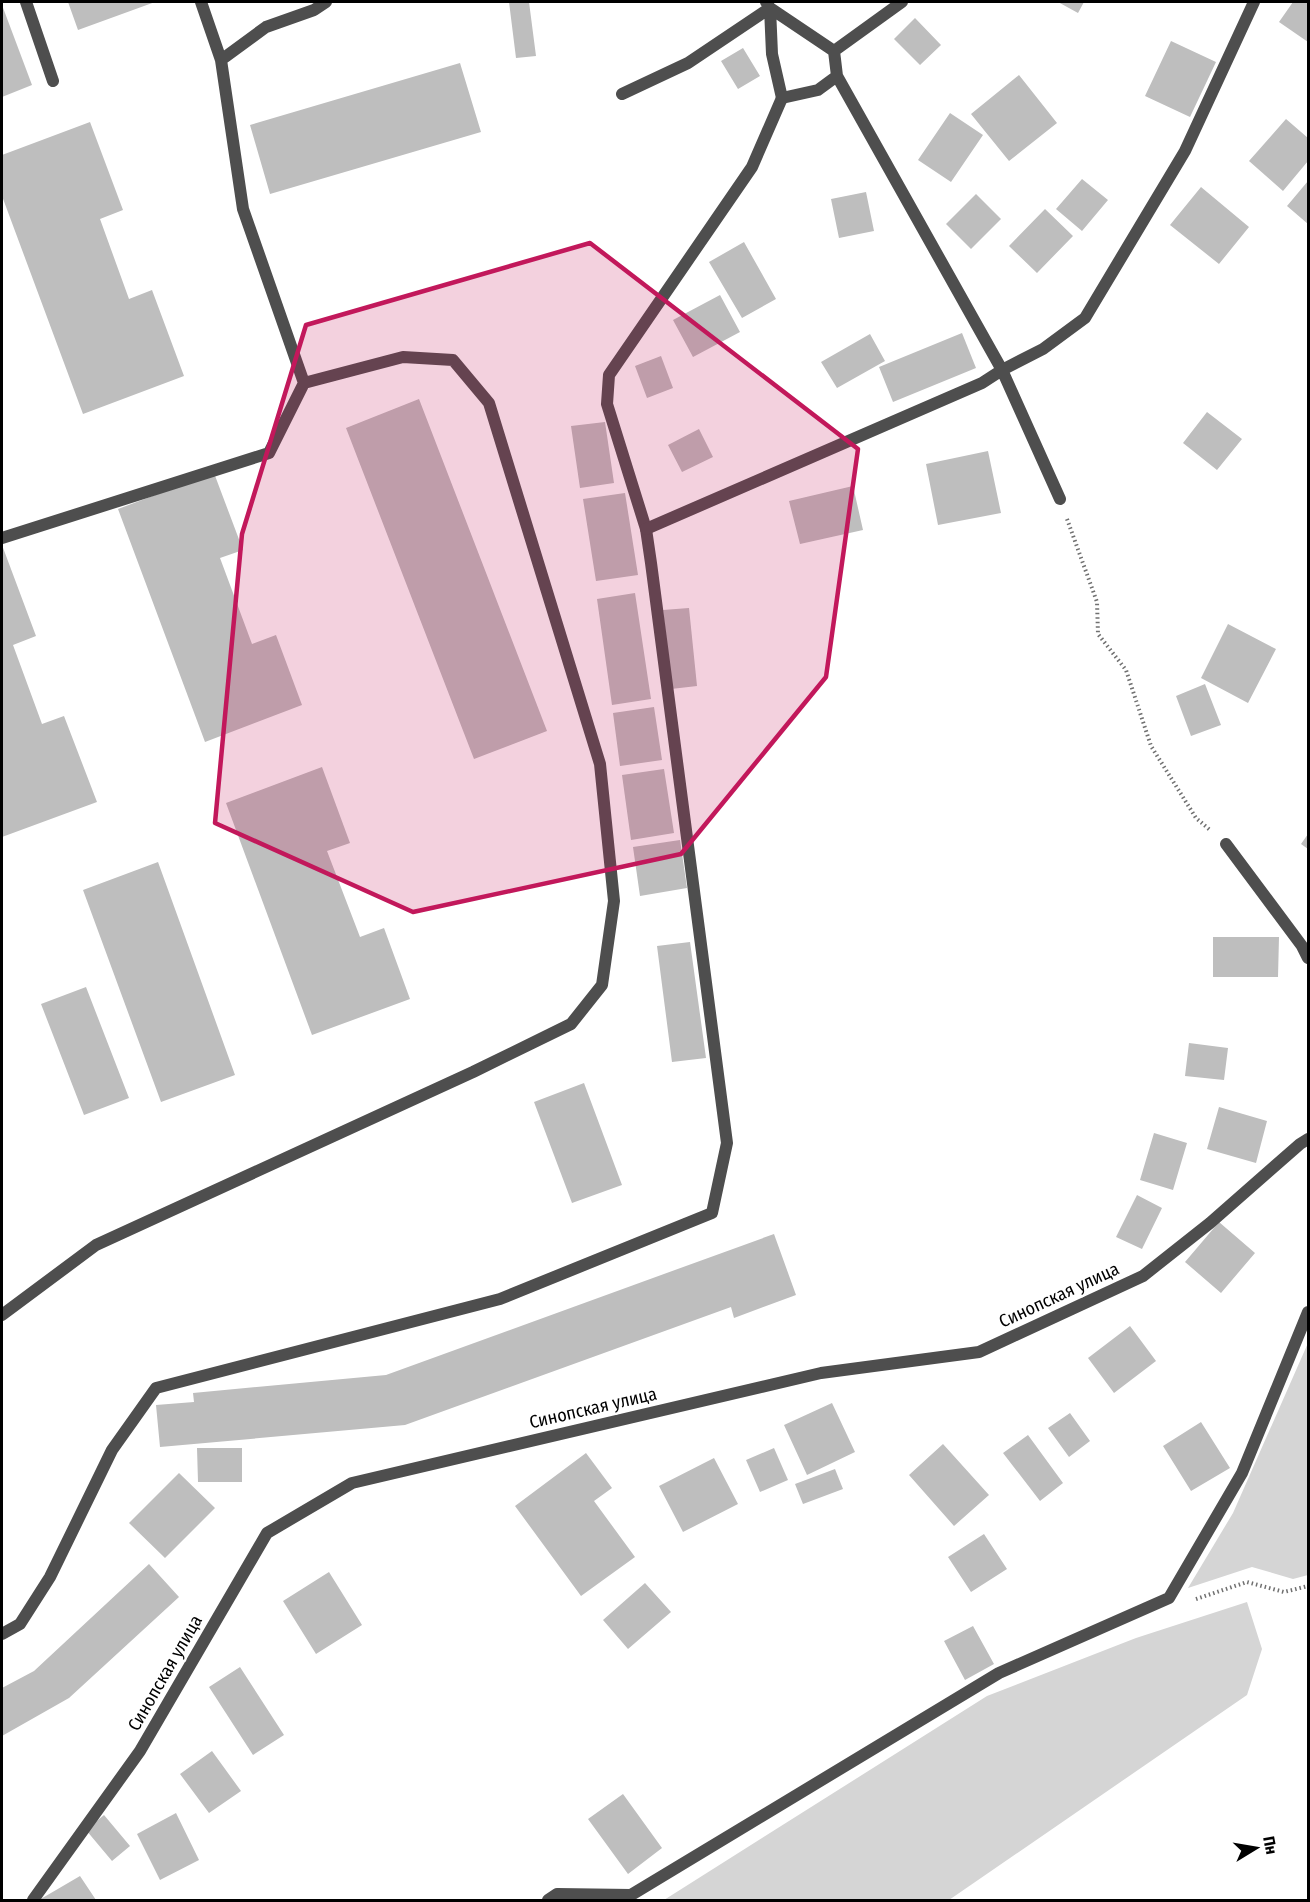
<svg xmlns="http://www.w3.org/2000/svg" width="1310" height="1902" viewBox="0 0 1310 1902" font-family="'Fira Sans Condensed',sans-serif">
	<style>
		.green { fill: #d5d5d5 }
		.building { fill: #bebebe }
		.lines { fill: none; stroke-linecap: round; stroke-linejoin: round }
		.path { stroke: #707070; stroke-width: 4; stroke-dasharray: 1.5 3; stroke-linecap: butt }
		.lane { stroke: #4e4e4e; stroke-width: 12 }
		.street { stroke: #4e4e4e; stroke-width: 12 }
		.marked { fill: #c2185b; fill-opacity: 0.2; stroke: #c2185b; stroke-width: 4.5; stroke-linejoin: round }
		.labels { text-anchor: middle; stroke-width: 4.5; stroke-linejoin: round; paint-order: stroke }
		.street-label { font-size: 18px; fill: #000; stroke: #fff }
	</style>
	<rect width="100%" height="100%" fill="#fff"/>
	<path class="green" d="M1308 1343V1575L1293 1579 1252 1567 1188 1588 1233 1513Z
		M1247 1602 1262 1649 1247 1695 949 1900H664L987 1696 1136 1638Z"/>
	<path class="building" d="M68 2H155L78 30Z
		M509 2H529L536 56 516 58Z
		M1058 2H1084L1078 13Z
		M1293 2H1308V42L1279 22Z
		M2 5 32 85 2 97Z
		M915 18 941 45 920 65 894 39Z
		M1171 41 1216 62 1190 117 1145 96Z
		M743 48 760 76 738 89 721 61Z
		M460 63 481 132 270 194 250 125Z
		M1019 75 1057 123 1009 161 971 114Z
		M950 113 983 135 951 182 918 160Z
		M1286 119 1308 138V161L1283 191 1249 161Z
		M90 122 123 210 100 219 129 299 152 290 184 376 83 414 2 196V155Z
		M1082 179 1108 200 1082 231 1056 209Z
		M1308 181V224L1287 206Z
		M1201 187 1249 227 1219 264 1170 225Z
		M866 192 874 231 839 238 831 199Z
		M976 194 1001 219 971 249 946 224Z
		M1045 209 1073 236 1037 273 1009 246Z
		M744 242 776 299 742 318 709 262Z
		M720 295 740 332 693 357 673 320Z
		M962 333 976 368 893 402 879 367Z
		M870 334 885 361 837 388 821 362Z
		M661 356 673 388 647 398 635 366Z
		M419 399 547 731 474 759 346 428Z
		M1207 412 1242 439 1217 470 1183 443Z
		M605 422 614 483 580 488 571 426Z
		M699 429 713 457 682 472 668 445Z
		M988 451 1001 513 938 525 926 464Z
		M214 473 243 550 220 558 252 644 276 635 302 705 205 742 118 509Z
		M853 486 863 530 800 544 789 501Z
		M625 493 638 575 596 581 583 499Z
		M2 545 36 636 13 645 42 724 64 716 97 802 2 837Z
		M635 593 651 699 612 705 597 599Z
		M689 608 697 686 671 689 663 610Z
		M1228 624 1276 649 1248 703 1201 678Z
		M1205 684 1221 725 1191 736 1176 696Z
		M654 707 662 760 620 766 613 713Z
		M322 767 350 843 327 851 360 937 384 928 410 999 312 1035 226 803Z
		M664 769 674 833 631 840 622 775Z
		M1308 834V849L1301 844Z
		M680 840 687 888 640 896 633 847Z
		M158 862 235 1075 161 1102 83 890Z
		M1213 937H1279L1278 977H1213Z
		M690 942 706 1058 672 1062 657 946Z
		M86 987 129 1098 84 1115 41 1004Z
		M1189 1043 1228 1048 1224 1080 1185 1076Z
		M584 1083 622 1185 572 1203 534 1102Z
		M1219 1107 1267 1121 1256 1163 1207 1149Z
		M1154 1133 1187 1143 1173 1190 1140 1180Z
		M1137 1195 1162 1208 1142 1249 1116 1237Z
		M1219 1222 1255 1253 1221 1293 1185 1262Z
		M774 1234 796 1295 734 1318 731 1307 405 1425 160 1447 156 1405 194 1402 193 1393 386 1375Z
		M1130 1326 1156 1361 1114 1393 1088 1358Z
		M832 1403 855 1452 807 1475 784 1425Z
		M1070 1413 1090 1441 1069 1457 1048 1428Z
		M1201 1422 1230 1468 1191 1491 1163 1446Z
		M1028 1435 1063 1483 1040 1501 1003 1453Z
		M943 1444 989 1495 954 1526 909 1475Z
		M197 1448H242V1482H198Z
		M774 1448 788 1480 760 1492 746 1460Z
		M586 1453 612 1488 594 1501 635 1557 581 1596 515 1506Z
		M714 1458 738 1504 683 1532 659 1486Z
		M835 1469 843 1489 803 1504 795 1484Z
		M179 1473 215 1508 165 1558 129 1523Z
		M984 1534 1007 1569 971 1592 948 1557Z
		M149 1564 179 1597 69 1698 2 1736V1688L34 1671Z
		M329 1572 362 1625 316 1654 283 1601Z
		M645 1583 671 1612 628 1649 603 1620Z
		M973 1626 994 1664 965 1680 944 1641Z
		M240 1667 284 1735 253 1755 209 1687Z
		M212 1751 241 1791 209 1813 180 1774Z
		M623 1794 662 1848 628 1874 588 1819Z
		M176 1813 199 1860 160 1880 137 1834Z
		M104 1815 130 1846 112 1861 86 1830Z
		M80 1876 96 1900H39Z"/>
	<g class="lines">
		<path class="path" d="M1067 519 1097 602 1098 634 1126 670 1151 746 1196 818 1210 830
			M1196 1599 1247 1582 1284 1592 1308 1586"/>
		<path class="lane" d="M26 2 53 81
			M201 2 221 60
			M2 538 269 453 304 383 243 209 221 60 266 27 314 10 326 2
			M1226 844 1302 946 1308 958
			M2 1315 96 1245 473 1072 571 1024 602 985 614 901 600 764 489 403 453 360 403 357 304 383
			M2 1634 20 1624 50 1577 112 1450 156 1388 500 1299 712 1213 727 1143 651 563 646 529 607 404 609 375 752 167 782 98
			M33 1900 140 1751 267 1533 352 1483 821 1373 979 1352 1143 1276 1210 1223 1300 1144 1308 1139
			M548 1900 557 1894 631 1895 999 1673 1169 1598 1242 1473 1308 1312"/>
		<path class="street" d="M766 2 770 8 834 51 837 76 818 90 782 98 772 54 770 8
			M834 51 902 2
			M837 76 1002 370 1060 499
			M622 94 688 63 770 8
			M646 529 982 383 1002 370 1043 349 1085 318 1185 151 1254 2"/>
	</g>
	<path class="marked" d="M590 243 858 449 826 677 681 854 413 912 215 823 242 534 306 325Z"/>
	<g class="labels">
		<g class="street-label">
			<text transform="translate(1059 1295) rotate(-25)" y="6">Синопская улица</text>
			<text transform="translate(593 1408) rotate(-13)" y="6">Синопская улица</text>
			<text transform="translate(165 1673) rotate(-60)" y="6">Синопская улица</text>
		</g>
	</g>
	<rect width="1310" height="1902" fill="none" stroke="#000000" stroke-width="6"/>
	<g transform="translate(1256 1848) rotate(79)" stroke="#ffffff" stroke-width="4.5" paint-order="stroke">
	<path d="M0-4.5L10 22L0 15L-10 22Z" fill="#000000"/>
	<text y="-9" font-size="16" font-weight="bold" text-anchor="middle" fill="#000000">Пн</text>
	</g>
</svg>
